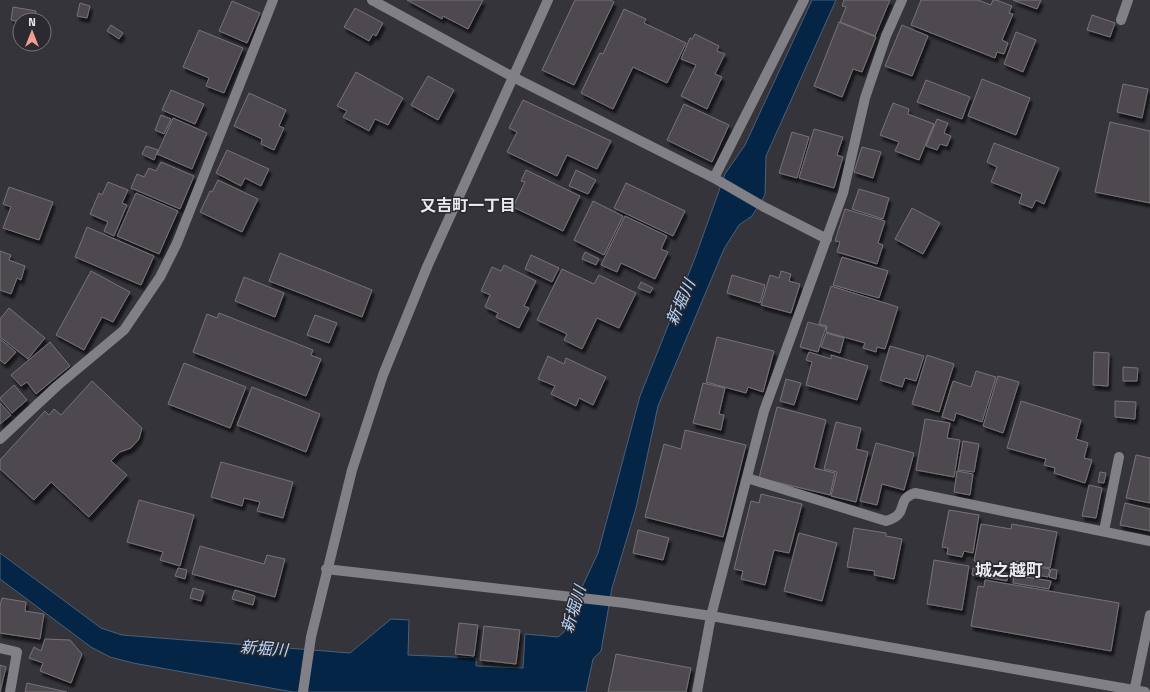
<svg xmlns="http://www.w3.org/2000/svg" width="1150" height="692" viewBox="0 0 1150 692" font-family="'Titillium Web','Noto Sans JP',sans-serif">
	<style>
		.water { fill: #052547; stroke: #4a6079 }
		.building { fill: #4e4a50; stroke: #767278; filter: url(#shadow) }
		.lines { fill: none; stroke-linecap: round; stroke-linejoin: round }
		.lane { stroke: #818087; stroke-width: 10 }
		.street { stroke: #818087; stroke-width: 10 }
		.secondary { stroke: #818087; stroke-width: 10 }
		.labels { text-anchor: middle; stroke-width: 3; stroke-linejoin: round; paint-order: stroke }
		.neighbourhood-label { font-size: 16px; font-weight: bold; fill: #ebeaee; stroke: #2b2a30 }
		.water-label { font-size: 16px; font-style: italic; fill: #bad9fe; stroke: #2b2a30 }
		.quarter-label { font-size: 17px; font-weight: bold; fill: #ebeaee; stroke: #2b2a30 }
	</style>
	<defs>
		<filter id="shadow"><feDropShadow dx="2.5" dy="4.5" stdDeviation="1" flood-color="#0009"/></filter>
	</defs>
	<rect width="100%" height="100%" fill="#35343a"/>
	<path class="water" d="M812 0H836L766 156 765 195 752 216 739 225 724 249 658 406 636 508 612 588 601 651 593 659 586 692H293L133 663 110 657 91 647 0 579V553L101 628 122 635 350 653 391 619 409 620 408 655 476 658V666L523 668 525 634 558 637 564 632 583 585 598 553 640 396 695 258 725 174 745 145Z"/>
	<path class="building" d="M407 0H483L468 29 443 16 442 19Z
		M575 0H611L614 2 574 85 542 70Z
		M844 0H890L875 36 840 22 846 7 842 6Z
		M921 0H978L991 5 993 0H996L1012 6 1009 13 1013 14 1002 40 1008 43 1004 54 997 52 995 58 911 25Z
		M1013 0H1041L1037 9Z
		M232 1 260 13 247 43 219 31Z
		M80 3 90 6 87 18 77 16Z
		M13 7 36 11 34 20H20V22L11 20Z
		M355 8 383 23 376 36 373 34 369 41 344 27Z
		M624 9 646 19 644 23 686 43 667 83 633 67 613 109 581 93 600 53 603 54Z
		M1092 15 1115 23 1110 37 1087 30Z
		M839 22 876 37 862 72 853 69 842 97 814 86Z
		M111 25 123 33 119 39 107 31Z
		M902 25 928 36 912 76 885 66Z
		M199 30 243 48 224 93 206 86 209 78 183 67Z
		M1016 32 1036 40 1023 72 1004 64Z
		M695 34 719 46 717 51 725 54 715 74 722 77 707 109 681 96 696 65 681 59 690 38 692 39Z
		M356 72 403 98 388 125 375 119 369 131 343 117 347 111 337 106Z
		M428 76 454 90 438 120 411 105Z
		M982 79 1030 98 1016 135 968 116Z
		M926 80 970 97 962 119 917 102Z
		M1123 84 1148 89 1142 118 1117 112Z
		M171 90 204 104 195 124 162 110Z
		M249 93 286 110 279 126 284 128 274 150 261 144 262 139 234 126Z
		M523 100 611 141 597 169 567 155 557 176 507 152 517 132 509 128Z
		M893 103 909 109 908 114 934 124 919 160 895 151 899 142 880 135Z
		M684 104 729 125 712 162 667 140Z
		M161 115 171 119 164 134 155 130Z
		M173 118 207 133 192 169 157 154Z
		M937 119 948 123 944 133 951 136 947 146 940 144 937 150 926 146Z
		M1110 122 1150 131V203L1095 192Z
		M814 129 843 137 837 155 843 157 834 188 799 178Z
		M792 132 809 137 797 178 779 173Z
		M994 143 1059 168 1044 204 1036 200 1032 208 1019 203 1022 194 991 182 997 167 987 162Z
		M146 146 158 150 154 160 142 154Z
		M862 147 881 152 873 178 854 172Z
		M227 150 269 169 261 186 245 178 241 186 216 173Z
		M161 162 194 176 180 209 131 188 137 174 144 177 149 168 156 171Z
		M526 170 580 196 563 231 513 207 525 182 521 181Z
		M576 170 596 180 588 194 569 186Z
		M218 180 258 199 242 232 200 212 210 191 212 192Z
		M108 182 128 190 122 203 127 205 114 236 104 231 108 222 90 214 99 193 102 195Z
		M626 183 685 211 673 236 614 208Z
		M9 187 53 202 39 240 3 228 11 207 3 204Z
		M859 189 889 198 883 219 852 209Z
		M136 193 178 211 159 254 117 236Z
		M593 201 623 216 604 255 574 240Z
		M912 208 940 223 923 254 895 239Z
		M845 209 885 221 878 243 883 245 877 264 837 252 840 242 835 241Z
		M625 216 667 236 661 249 668 252 655 279 621 263 617 272 601 265Z
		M87 227 154 256 141 285 75 257Z
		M0 251 11 255 9 260 25 266 21 280 17 278 11 294 0 290Z
		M585 252 599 259 596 265 582 259Z
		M280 253 372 290 362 317 269 281Z
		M531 255 559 268 552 282 525 269Z
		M842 257 888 271 879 298 833 285Z
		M504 265 536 281 524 306 529 308 519 328 496 317 498 313 485 307 490 295 481 291 492 267 501 271Z
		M562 269 594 284 599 275 636 293 619 328 597 318 582 349 564 340 567 334 537 320Z
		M91 271 130 292 113 322 102 317 84 350 56 335Z
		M781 271 791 274 789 281 800 284 791 313 761 305 770 275 779 278Z
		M732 275 765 285 760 303 727 293Z
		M244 277 284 293 275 317 235 301Z
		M641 282 653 288 650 293 638 288Z
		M831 286 898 307 885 349 877 347 876 352 863 348 865 343 826 332 827 326 819 324Z
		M9 308 45 338 28 359 0 337V319Z
		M219 313 313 350 311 355 321 359 306 396 193 352 207 314 217 318Z
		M315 315 337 323 329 343 307 335Z
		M808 322 826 327 818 352 800 347Z
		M826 333 844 338 840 353 821 347Z
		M717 337 774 351 763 392 748 387 746 393 706 382Z
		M0 339 16 352 5 364 0 360Z
		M50 342 70 366 36 394 27 382 21 386 11 375Z
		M890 346 924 356 916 381 905 378 902 387 880 380Z
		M809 352 831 359V355L868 366 857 400 806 385 812 362 806 360Z
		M1094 352 1109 353 1108 386 1093 385Z
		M927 355 954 364 939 412 912 404Z
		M548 356 564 364 566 358 606 377 593 405 579 398 576 406 551 394 555 386 538 379Z
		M184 363 246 387 230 428 168 404Z
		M1123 367 1138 368 1137 381H1123Z
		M976 371 996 377 982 422 956 413 954 421 942 417 953 381 971 387Z
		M998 376 1019 382 1003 433 983 426Z
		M786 379 801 383 794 405 780 401Z
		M92 381 142 428 139 439 131 448 120 452 111 461 127 475 89 517 51 482 34 500 0 469V460L45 411 49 415 54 409 61 415Z
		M703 383 725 388 719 414 724 415 721 430 693 423Z
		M14 385 27 400 12 413 0 399V398Z
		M252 387 320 414 306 452 237 425Z
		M1021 401 1081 420 1076 439 1088 443 1084 458 1092 460 1085 483 1054 473 1055 468 1044 465 1046 459 1007 448Z
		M1115 401 1136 402 1135 419 1115 417Z
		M0 403 11 415 0 424Z
		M777 407 826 420 814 468 835 473 830 495 759 478Z
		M925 419 950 423 947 438 960 440 954 477 916 470Z
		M836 422 861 428 856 449 868 452 856 502 831 496 837 472 824 469Z
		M685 430 746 445 723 537 645 517 664 444 681 449Z
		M963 441 979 444 974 472 958 470Z
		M876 443 914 453 904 490 882 484 877 505 860 501Z
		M1136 455 1150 458V503L1126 498Z
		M221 462 293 482 283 518 257 511 260 502 244 498 242 506 211 497Z
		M957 471 973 474 970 495 954 492Z
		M1100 472 1106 473 1104 483 1098 482Z
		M1089 485 1102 488 1096 518 1082 516Z
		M761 494 802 504 789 553 774 550 765 585 741 579 743 571 734 569 751 501 759 503Z
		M139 500 194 515 180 566 160 560 163 552 127 542Z
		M1125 503 1150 509V531L1120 525Z
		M949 510 979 515 973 553 964 551 962 557 947 554 948 548 942 547Z
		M981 524 1011 529 1012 524 1057 532 1050 568 1014 561 1013 568 974 561Z
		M854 528 886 533V536L902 539 894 579 874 575 875 571 847 567Z
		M638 530 669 538 663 560 633 553Z
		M799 533 837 543 822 601 784 591Z
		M200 546 264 564 267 555 285 559 275 597 192 574Z
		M934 560 969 566 962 610 927 604Z
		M1033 566 1050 569 1048 577 1032 574Z
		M178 568 187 570 185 579 175 576Z
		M973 568 1008 574 1007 581 972 575Z
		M1051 569 1057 570 1056 579 1049 577Z
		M1014 575 1051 581 1049 589 1013 583Z
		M985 580 1119 603 1111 651 971 626 978 586 984 587Z
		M193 588 204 591 201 601 190 598Z
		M235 590 255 596 253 605 232 599Z
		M2 598 26 602 25 611 44 614 40 639 0 633V606Z
		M459 623 478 625 474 656 455 654Z
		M484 626 520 630 516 664 480 660Z
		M45 639 70 640 82 654 71 683 40 671 43 663 29 658 34 647 41 651Z
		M616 654 691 668 686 692H608Z
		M0 665 6 667 0 692Z
		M27 683 67 692H25Z"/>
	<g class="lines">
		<path class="lane" d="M1104 531 1119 457
			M0 648 17 652 10 692"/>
		<path class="street" d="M372 0 513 77 714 178 764 207 827 239
			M1121 20 1128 0
			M714 178 804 0
			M427 267 548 0
			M0 439 57 386 124 330 160 277 177 243 273 0
			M747 478 886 521C911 514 894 500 915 493L1150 541
			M697 692 711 616 764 411 843 193 865 98 886 36 902 0
			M1134 692 1150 615"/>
		<path class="secondary" d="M326 569 625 603 711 616 1145 692
			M303 692 311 637 352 470 383 375 427 267"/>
	</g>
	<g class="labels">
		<g class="neighbourhood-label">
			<text x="468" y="211">又吉町一丁目</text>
		</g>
		<g class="water-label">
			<text transform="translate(680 302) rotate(-66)" y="6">新堀川</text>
			<text transform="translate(573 609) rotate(-73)" y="6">新堀川</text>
			<text transform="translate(264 648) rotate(4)" y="6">新堀川</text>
		</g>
		<g class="quarter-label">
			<text x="1009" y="576">城之越町</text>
		</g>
	</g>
	<g transform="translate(32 32)"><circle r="19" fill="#2b2a30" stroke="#78777c"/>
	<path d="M0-3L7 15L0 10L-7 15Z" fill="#f59d8e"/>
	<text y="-6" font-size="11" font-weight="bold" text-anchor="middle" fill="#ebeaee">N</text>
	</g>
</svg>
